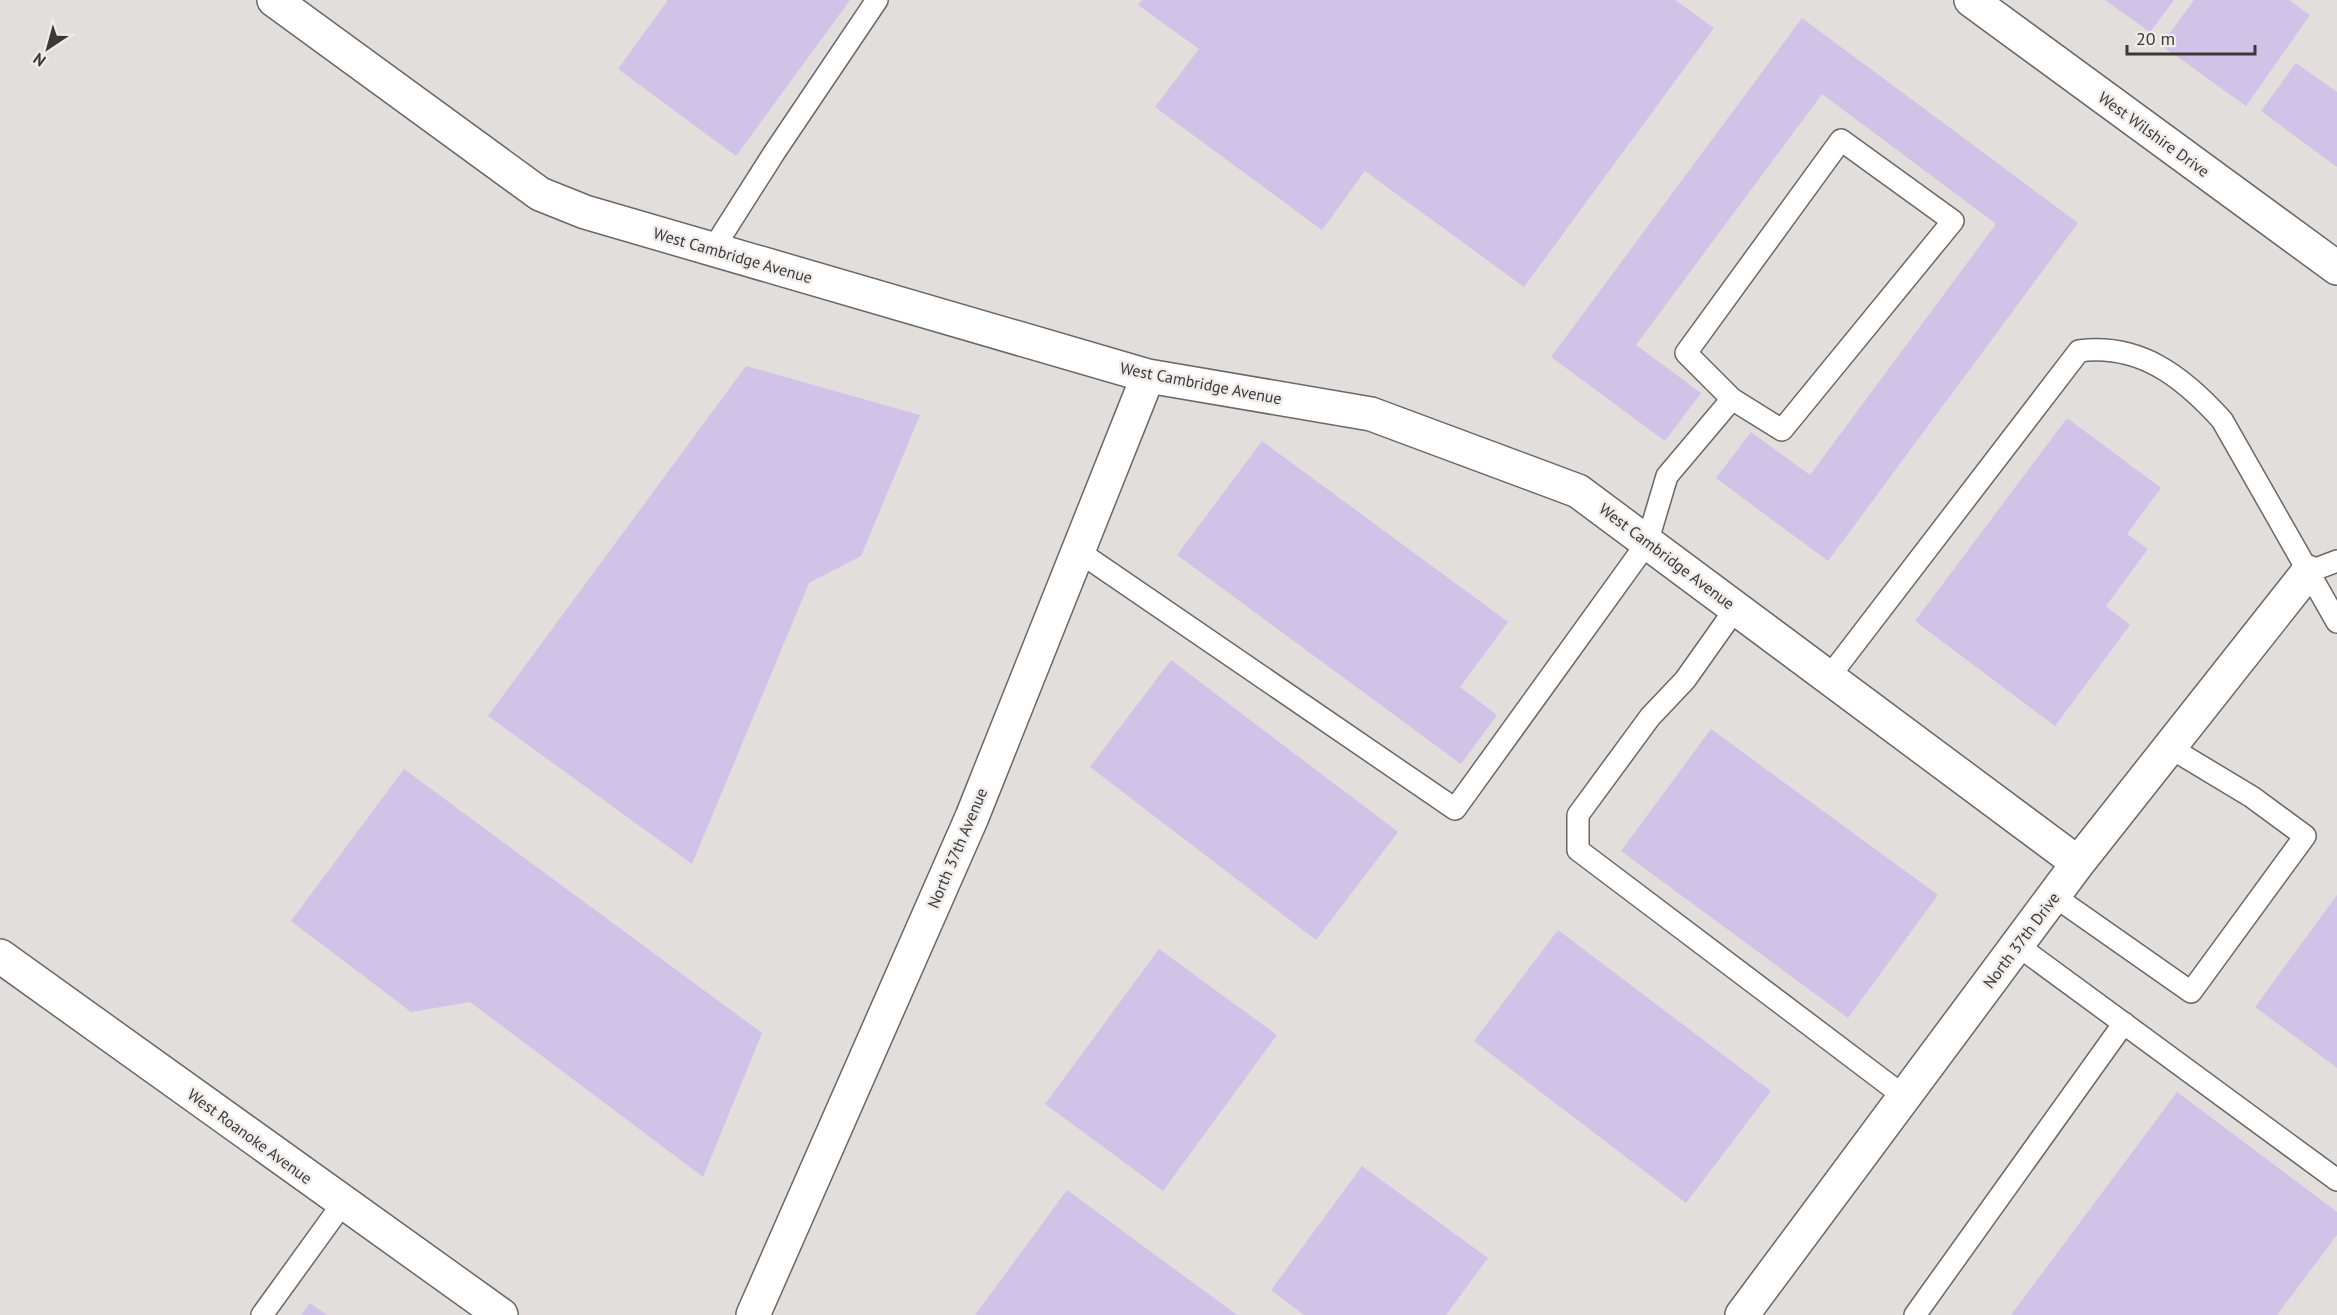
<svg xmlns="http://www.w3.org/2000/svg" width="2337" height="1315" viewBox="0 0 2337 1315" font-family="'PT Sans',sans-serif">
	<style>
		.building { fill: #d1c3e8 }
		.lines { fill: none; stroke-linecap: round; stroke-linejoin: round }
		.lane-casing { stroke: #6a6765; stroke-width: 24 }
		.street-casing { stroke: #6a6765; stroke-width: 36 }
		.lane { stroke: #fff; stroke-width: 21 }
		.street { stroke: #fff; stroke-width: 33 }
		.labels { text-anchor: middle; stroke-width: 5; stroke-linejoin: round; paint-order: stroke }
		.street-label { font-size: 16px; fill: #3a3938; stroke: #efece9 }
	</style>
	<rect width="100%" height="100%" fill="#e2dedc"/>
	<path class="building" d="M668 0H850L736 156 618 69Z
		M1142 0H1675L1714 28 1524 287 1365 171 1322 230 1155 107 1199 49 1138 5Z
		M2105 0H2174L2150 32Z
		M2194 0H2289L2310 15 2246 106 2161 45Z
		M1802 18 2078 223 1828 561 1716 478 1751 432 1810 475 1996 224 1822 94 1636 345 1701 393 1665 441 1551 357Z
		M2296 63 2337 92V167L2261 111Z
		M746 366 920 415 861 556 809 583 692 864 488 716Z
		M2067 418 2161 488 2127 534 2148 549 2106 606 2130 625 2055 726 1915 621Z
		M1262 441 1508 622 1460 687 1497 715 1461 764 1177 555Z
		M1171 660 1398 832 1316 940 1090 767Z
		M1711 729 1938 895 1848 1018 1621 851Z
		M404 769 762 1033 703 1177 470 1002 411 1012 291 921Z
		M2337 895V1068L2255 1007Z
		M1558 930 1771 1091 1686 1203 1474 1041Z
		M1159 949 1277 1035 1163 1191 1045 1104Z
		M2177 1092 2337 1212V1235L2277 1315H2011Z
		M1362 1166 1488 1258 1446 1315H1304L1271 1290Z
		M1067 1190 1237 1315H975Z
		M310 1303 327 1315H301Z"/>
	<g class="lines">
		<g class="lane-casing">
			<path id="lane" d="M713 249 774 153 877 0
				M1078 551 1455 809 1647 543 1667 476 1732 399 1782 430 1953 221 1841 140 1686 353 1732 399
				M2308 572 2337 561
				M1736 608 1685 680 1650 717 1578 815V850L1905 1097
				M1829 677 2079 351C2140 343 2183 377 2222 420L2337 622
				M2054 896 2191 992 2305 836 2252 797 2169 747
				M2017 945 2337 1180
				M262 1315 343 1203
				M1915 1315 2124 1023"/>
		</g>
		<g class="street-casing">
			<path id="street" d="M274 0 540 194 585 212 1148 376 1371 414 1578 491 2078 863
				M1971 0 2337 268
				M0 956 501 1315
				M753 1315 972 817 1148 376
				M1742 1315 2078 863 2308 572"/>
		</g>
		<use href="#lane" class="lane"/>
		<use href="#street" class="street"/>
	</g>
	<g class="labels">
		<g class="street-label">
			<text transform="translate(2154 134) rotate(36)" y="6">West Wilshire Drive</text>
			<text transform="translate(733 255) rotate(16)" y="6">West Cambridge Avenue</text>
			<text transform="translate(1201 383) rotate(11)" y="6">West Cambridge Avenue</text>
			<text transform="translate(1667 556) rotate(37)" y="6">West Cambridge Avenue</text>
			<text transform="translate(957 848) rotate(-67)" y="6">North 37th Avenue</text>
			<text transform="translate(2021 940) rotate(-53)" y="6">North 37th Drive</text>
			<text transform="translate(250 1136) rotate(36)" y="6">West Roanoke Avenue</text>
		</g>
	</g>
	<g transform="translate(48 48) rotate(216)" stroke="#efece9" stroke-width="4.5" paint-order="stroke">
	<path d="M0-4.5L10 22L0 15L-10 22Z" fill="#3a3938"/>
	<text y="-9" font-size="16" font-weight="bold" text-anchor="middle" fill="#3a3938">N</text>
	</g>
	<path d="M2127 45v9h128v-9" fill="none" stroke="#3a3938" stroke-width="3"/>
	<text x="2136" y="45" font-size="18" fill="#3a3938" stroke="#efece9" stroke-width="4.5" paint-order="stroke">20 m</text>
</svg>
